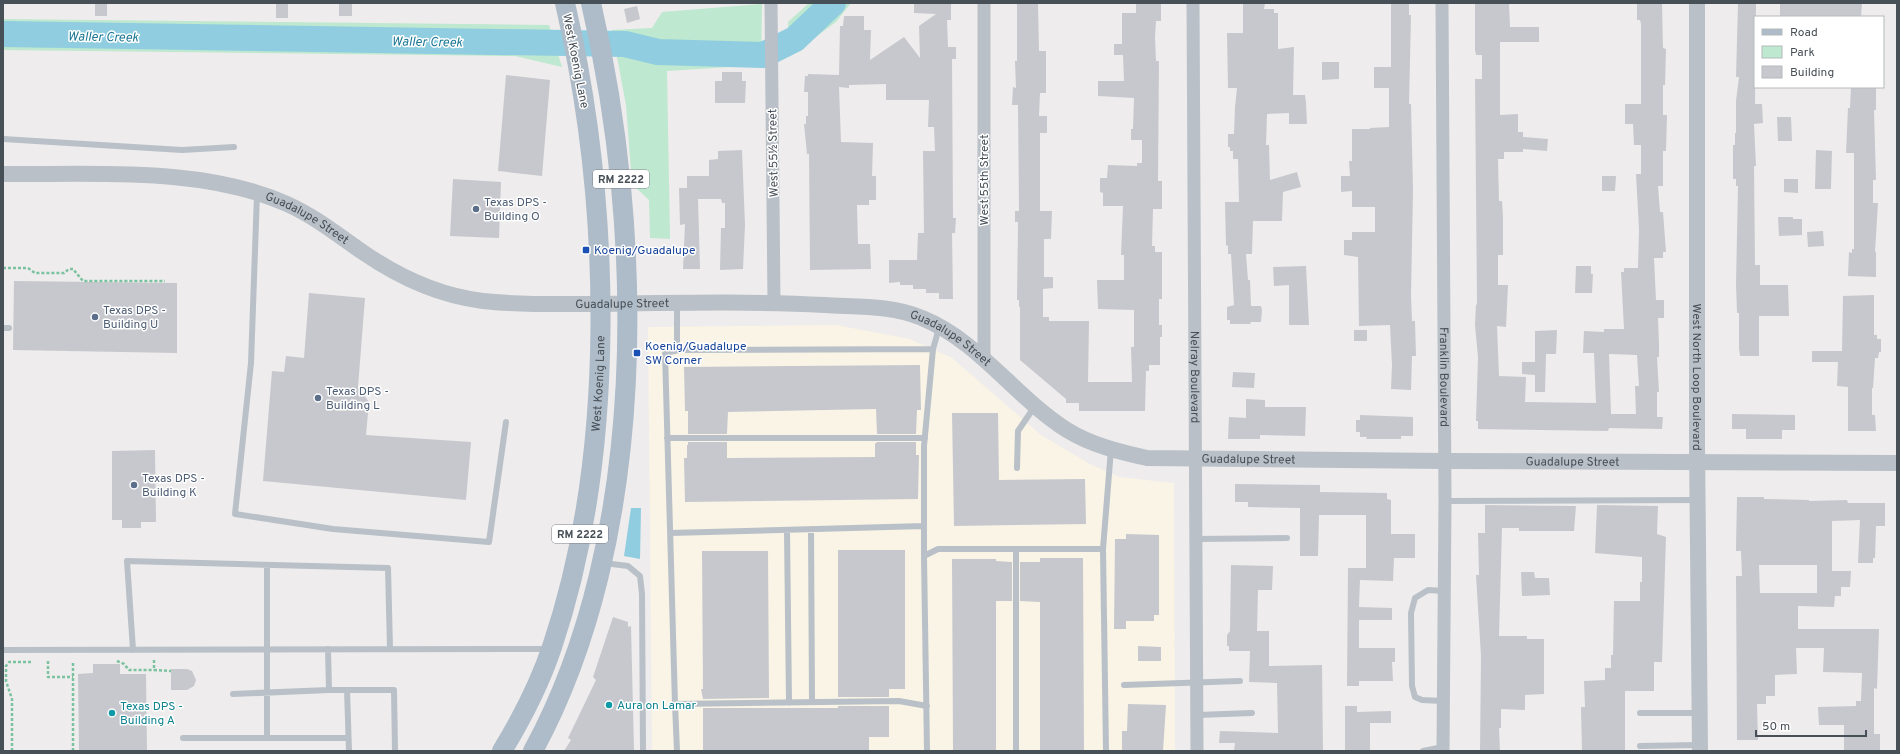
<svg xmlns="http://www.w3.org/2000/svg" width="1900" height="754" viewBox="0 0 1900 754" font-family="Overpass,sans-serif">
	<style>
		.commercial { fill: #f9f4e6 }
		.green { fill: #bee8cf }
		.water { fill: #90cde0 }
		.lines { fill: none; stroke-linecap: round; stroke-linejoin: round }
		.river { stroke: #90cde0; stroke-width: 26 }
		.building { fill: #c7c8ce; fill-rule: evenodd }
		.path { stroke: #7bc2a0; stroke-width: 2.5; stroke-dasharray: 3 2; stroke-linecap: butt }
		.service { stroke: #b9c0c7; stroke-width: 6 }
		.minor { stroke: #b9c0c7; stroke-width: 13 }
		.tertiary { stroke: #b9c0c7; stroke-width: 16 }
		.primary { stroke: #aebbc8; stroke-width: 20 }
		.service-dot { fill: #5c6f8a; stroke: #fff; stroke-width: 1.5 }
		.transit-dot { fill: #1a4fb4; stroke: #fff; stroke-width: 1.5 }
		.culture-dot { fill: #0f9aa8; stroke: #fff; stroke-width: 1.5 }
		.labels { text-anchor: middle; stroke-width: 3; stroke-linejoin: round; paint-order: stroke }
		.shield { fill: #fff; stroke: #7e8489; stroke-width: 1 }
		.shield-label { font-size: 11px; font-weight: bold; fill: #474f57 }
		.street-label { font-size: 12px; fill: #474f57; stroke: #fff }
		.service-label { font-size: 12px; fill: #4e5e75; stroke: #fff; text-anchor: start }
		.transit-label { font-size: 12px; fill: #164399; stroke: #fff; text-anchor: start }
		.culture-label { font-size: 12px; fill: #0d838f; stroke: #fff; text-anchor: start }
		.water-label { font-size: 13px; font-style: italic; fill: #1d7894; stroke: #fff }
	</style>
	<rect width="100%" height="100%" fill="#eeecec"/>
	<path class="commercial" d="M836 325 910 339 952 358 1041 435 1090 464 1119 477 1174 483 1175 751H652L648 327Z"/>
	<path class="green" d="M809 3H851L836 22 789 57 788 22Z
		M762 4 761 65 667 71 670 239 650 238 649 200 632 184 626 105 612 30 652 28 662 12Z
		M3 19 549 25 562 67 515 56 3 50Z"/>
	<path class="water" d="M631 508H641L640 559 624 556Z"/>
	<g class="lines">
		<path class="river" d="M3 34 625 44 658 52 763 55 795 39 833 3"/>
	</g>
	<path class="building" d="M95 3H107V16H95Z
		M276 3H288V18H276Z
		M339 3H352V16H339Z
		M914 3H951V20H947L948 47H956V59H952L953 218H956L955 233H952L953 299H939V293H926V289H913V285H900V282L889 283V260H917L918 233H924L923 151H935L934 127H928L929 100H886V84L849 85V88L839 87 841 142 873 143 872 176H876V200H869V205H857L858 244H870L871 269 810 270 809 154H807L804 124H806V116H808V92H804L805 76H808V74L839 75 840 26H843L844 16H864V30H871L870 60 904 37 920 58 919 26 936 14 914 13Z
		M1017 3H1038L1039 51H1046V93H1040L1039 116H1047V133H1040V211H1052L1051 239H1044V277H1053V288L1043 289V317H1049V321H1089L1088 382H1132L1131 347H1134V310L1098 309 1097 280H1124V255H1121L1123 206H1103V193L1100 192V178H1107L1108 165 1137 166V163H1142V140H1131V129H1133L1134 98 1098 96V81H1124L1123 55H1114V44H1122V13H1136V3H1161V21H1156L1155 37 1156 61H1159L1158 181H1162V209H1153L1152 246H1155V252H1162V299H1159V325H1162V337H1160V365H1149V371H1146L1145 411H1079V403H1066V399L1020 360V307H1019V300H1017L1018 222H1015V211H1019L1018 105H1012L1013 87 1016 88 1015 61H1017Z
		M1243 3H1265L1264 9H1274V13H1278V49L1294 47 1293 95H1305L1306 103 1307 124H1289V113L1267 114 1266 145H1269L1270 180 1297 172 1301 187 1283 192 1282 221H1253L1252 254H1246L1248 280H1250L1251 306H1261L1262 310 1261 322H1250L1251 324H1230V320H1227V307L1234 305 1231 254H1228V246L1226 245 1225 202H1239L1238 159H1233V151H1230V147H1228V134H1234L1235 107 1237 88H1228L1227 33H1243Z
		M1391 3H1409V15H1411L1409 104H1411L1413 190 1411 296 1412 321H1415L1416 356H1412L1411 390 1391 389 1392 365 1390 325 1359 326 1358 257 1344 255V240H1352V232H1375V207H1352V191L1341 192V176H1350L1349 161H1352V129H1370V128L1389 127V88H1374V67H1391Z
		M1475 3H1509L1510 27H1539V42H1500V115L1518 114V132H1523V137L1548 139 1547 151 1523 149V152H1504V159H1498L1499 201H1502L1503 217V255H1498V285H1508L1506 327 1497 326 1499 376 1526 377 1525 402 1596 403 1594 353H1583L1584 331 1604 332V329H1624L1621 272H1624V268H1638L1639 229 1636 174H1641V145H1634L1633 124H1625V104H1641V24L1640 20H1637V4L1662 3 1663 48 1666 49 1665 85H1663V115H1667L1666 151H1663V186H1658L1660 212H1663L1666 252H1663V258H1654L1656 300H1664V318H1658L1659 345V357H1657L1659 392H1657V417H1663L1662 429 1609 428 1608 431 1478 429V421H1476L1478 357 1475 325 1476 304 1477 305 1475 79H1482V55H1476L1475 50ZM1609 354 1637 355 1639 386H1635L1636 414H1611Z
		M1738 3H1756L1755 104H1762L1763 123 1754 124 1756 166H1754L1755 265H1760V285H1788L1789 316H1759V356H1740L1739 348V313H1737L1736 284 1738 186H1736V179H1733V145H1735V133H1736V101L1739 77H1736Z
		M1780 3H1862L1861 17H1780Z
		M637 6 640 19 627 23 624 9Z
		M1322 62H1339V79L1322 80Z
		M722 72H742V81H746L745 103H715V81H722Z
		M506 75 550 80 542 176 498 171Z
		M1851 87H1876V110H1874L1876 180H1873V203H1878L1875 252H1876V277L1848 276 1849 252 1852 253V249H1854V153H1846L1848 108H1850Z
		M1777 117H1791L1792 141H1778Z
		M742 150 745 225 743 269 720 270 721 228H725V203H722L721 199H698L700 269H683L685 224 680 225 679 188H687V176H709V160L718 159V151Z
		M1816 150 1832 151 1831 189H1815Z
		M1602 176H1616L1615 191H1602Z
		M453 179 501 182 499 238 450 236Z
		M1784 179H1798V193L1784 192Z
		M1778 217H1793V219H1802V235L1779 236Z
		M1823 231 1824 246 1808 247 1807 232Z
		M1306 266 1309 325H1289V285L1274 286 1273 267Z
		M1576 266H1591V274H1593L1592 293H1575Z
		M14 281 177 283V353L13 350Z
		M309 293 365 298 358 387 369 402 366 435 471 442 466 500 263 481 272 371 284 372 286 356 304 358Z
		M1874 295V335H1877V339H1881V352H1879L1878 358H1875L1873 388H1872V415H1875L1876 431H1848V387L1837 386 1838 362H1812V351H1842L1843 296Z
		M1354 330H1367V341H1354Z
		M1557 330 1556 354H1546L1545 392H1535V375L1522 374V362H1535V331Z
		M920 365 921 410H917L916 434H877L876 409 728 412 727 434H688V411H685L684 367Z
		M1233 372 1255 373 1254 388 1232 387Z
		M1246 399 1265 400V407H1306L1305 436 1260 435V439H1228L1229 417 1246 418Z
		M952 413H998L999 480 1085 479 1086 524 954 526Z
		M1732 414 1795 415V430H1782V439H1746V429H1732Z
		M1360 415 1413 417V436H1401V439H1366L1367 437H1360V432H1356V420H1360Z
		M688 442H727V458L875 457V444L877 442H916V455H919L918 499 685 502 684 458H687V445H688Z
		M155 450 156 522H141V528H122V520H112V451Z
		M1235 484 1320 485V492L1387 493V499L1391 500V534H1415V558H1394L1393 581 1360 580 1359 607 1392 608V620H1359V648H1395V662H1392L1393 681H1359V686H1347L1348 568H1366V515H1319L1318 556H1300V508L1248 507V502H1235Z
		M1737 497H1764V499L1809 500V501L1847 500 1848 503H1885V526H1876L1875 558H1873V563H1858L1860 520 1832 521V571H1851L1850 587H1841V596H1835L1834 607 1798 606V629H1879L1877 689 1874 688V734H1880V751H1844V725H1819L1818 707 1856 706V701H1861L1862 673 1823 672 1824 648H1796L1797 674 1775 675V696H1766V704H1757L1758 740H1737L1736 576H1742L1741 551H1736V546ZM1759 565H1817V593H1760Z
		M1485 505 1576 506 1574 531H1519V528H1502L1499 636H1527V639H1544V694L1525 695V710L1501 709V728H1499L1500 751H1480L1481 656 1476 575H1479L1478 533H1485Z
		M1597 505 1658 506 1657 534 1666 537 1662 662H1654V691H1625V751H1582L1581 707H1585L1584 681 1605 680V668H1611V655H1613L1614 601H1640V582H1642V557L1595 553Z
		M1126 534 1159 535V615H1154V621H1126V629H1114L1115 539H1126Z
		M838 550H905V689H889V697H838Z
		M702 551H768L769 698 703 699 701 689H703Z
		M1040 558H1083L1084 751H1040V602L1020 601V562H1040Z
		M952 559H996V561L1012 562V601H996V751H953Z
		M1231 565 1273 566 1272 590H1258L1257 631H1269V666L1322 665 1323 751H1234L1235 743H1219L1220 731 1278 733 1277 683 1249 682 1250 651H1229V646H1227V635L1230 631Z
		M1521 572H1534L1535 578H1549L1550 595 1522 596Z
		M613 617 628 622V627L631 626 634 751H564L571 740 568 738 596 680 593 677Z
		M1138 646 1161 647V661H1138Z
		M93 664H120V674H146L147 751H79L78 674 93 673Z
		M171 669H187L192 671 196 680 194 686 187 690H171Z
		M1128 704 1166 705 1163 751H1122V731H1127Z
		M838 706H889V737H869V751H703V708H838Z
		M1345 706H1357V712L1391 711V723H1370V751H1345Z"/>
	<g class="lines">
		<path class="path" d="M3 268H28L35 273H64L69 269H73L83 281H165
			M154 660V670L171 671
			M48 661V677H73
			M117 661 124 664 129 670H154
			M12 751V699L6 681V666L9 662H32
			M73 751V661"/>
		<path class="service" d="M3 139 182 150 234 147
			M257 194 251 363 235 514 333 529 489 542 506 422
			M3 328H9
			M933 349 939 328
			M677 350V304
			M667 438H925
			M1017 468 1018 431 1035 406
			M1445 501 1696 500
			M811 529 812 702
			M787 530 789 703
			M670 533 924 526
			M1196 539 1287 538
			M1016 549V751
			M1103 549 1111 449
			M604 563 628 566 640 576 642 594 643 751
			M267 566V738
			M328 649 329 690
			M3 650 547 649
			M133 650 127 561 388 568 390 649
			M1124 685 1240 681
			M347 690 349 751
			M233 694 329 690H394L395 751
			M1442 701 1422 700 1415 697 1412 686 1411 613 1415 598 1428 590 1444 591
			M675 704 665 353 679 350 933 349 924 446V556
			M1640 713H1698
			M1197 715 1252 713
			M183 738H348
			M1640 746 1699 745
			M677 751 675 704 899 701 927 706
			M927 751 924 556 938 549H1103L1106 751
			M1423 751 1443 747"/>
		<g class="minor">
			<path d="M771 3 774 302"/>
			<path d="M984 3V358"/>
			<path id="s1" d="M1193 3 1197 751"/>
			<path id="s2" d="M1442 3 1445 501 1443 751"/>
		</g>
		<g class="tertiary">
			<path id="s3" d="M1697 3V445L1700 751"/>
			<path id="s4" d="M3 174C95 175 202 166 287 204 316 217 339 236 364 253 399 277 441 296 483 301 519 305 556 304 593 304 670 303 748 301 825 305 857 307 892 305 922 318 979 341 1016 398 1067 430 1091 445 1120 452 1147 458L1444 461 1897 463"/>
		</g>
		<g class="primary">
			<path id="s5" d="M502 751C522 718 540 683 552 647 618 451 611 202 565 3"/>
			<path d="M533 751C649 538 645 234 591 3"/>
		</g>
	</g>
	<g class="service-dot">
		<circle cx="476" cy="209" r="4"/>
		<circle cx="95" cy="317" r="4"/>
		<circle cx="318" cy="398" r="4"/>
		<circle cx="134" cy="485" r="4"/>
	</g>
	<g class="transit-dot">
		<rect x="582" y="246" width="8" height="8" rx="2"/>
		<rect x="633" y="349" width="8" height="8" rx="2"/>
	</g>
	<g class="culture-dot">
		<circle cx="609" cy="705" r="4"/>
		<circle cx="112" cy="713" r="4"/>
	</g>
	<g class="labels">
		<g class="shield">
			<rect x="593" y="170" width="56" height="18" rx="3"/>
			<rect x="552" y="525" width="56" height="18" rx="3"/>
		</g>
		<g class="shield-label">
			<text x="621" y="183">RM 2222</text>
			<text x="580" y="538">RM 2222</text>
		</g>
		<g class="street-label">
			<text transform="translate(576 61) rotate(79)" y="4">West Koenig Lane</text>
			<text transform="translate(773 153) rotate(-91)" y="4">West 55½ Street</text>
			<text transform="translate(984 180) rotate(-90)" y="4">West 55th Street</text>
			<text dy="4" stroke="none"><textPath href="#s4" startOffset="312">Guadalupe Street</textPath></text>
			<text dy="4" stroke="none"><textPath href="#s4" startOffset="648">Guadalupe Street</textPath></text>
			<text dy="4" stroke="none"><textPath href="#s4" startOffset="984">Guadalupe Street</textPath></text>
			<text dy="4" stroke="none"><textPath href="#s1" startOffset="374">Nelray Boulevard</textPath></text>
			<text dy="4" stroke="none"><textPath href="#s2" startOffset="374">Franklin Boulevard</textPath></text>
			<text dy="4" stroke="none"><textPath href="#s3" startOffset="374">West North Loop Boulevard</textPath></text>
			<text dy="4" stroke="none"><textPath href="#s5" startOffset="384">West Koenig Lane</textPath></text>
			<text dy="4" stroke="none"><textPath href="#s4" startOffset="1320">Guadalupe Street</textPath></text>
			<text dy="4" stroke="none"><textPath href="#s4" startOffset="1644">Guadalupe Street</textPath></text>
		</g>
		<g class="service-label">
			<text x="484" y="206">Texas DPS -<tspan x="484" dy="14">Building O</tspan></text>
			<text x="103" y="314">Texas DPS -<tspan x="103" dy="14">Building U</tspan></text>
			<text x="326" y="395">Texas DPS -<tspan x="326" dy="14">Building L</tspan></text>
			<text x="142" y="482">Texas DPS -<tspan x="142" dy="14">Building K</tspan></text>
		</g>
		<g class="transit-label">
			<text x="594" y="254">Koenig/Guadalupe</text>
			<text x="645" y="350">Koenig/Guadalupe<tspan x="645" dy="14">SW Corner</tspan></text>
		</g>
		<g class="culture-label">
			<text x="617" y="709">Aura on Lamar</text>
			<text x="120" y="710">Texas DPS -<tspan x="120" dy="14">Building A</tspan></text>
		</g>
		<g class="water-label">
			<text transform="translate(103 36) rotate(1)" y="5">Waller Creek</text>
			<text transform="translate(427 41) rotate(1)" y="5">Waller Creek</text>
		</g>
	</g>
	<rect width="1900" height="754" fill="none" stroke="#474f57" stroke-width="8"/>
	<rect x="1754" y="16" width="130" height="72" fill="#ffffff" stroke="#b5b9bc"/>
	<rect x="1762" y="29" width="20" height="6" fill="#aebbc8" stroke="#b5b9bc"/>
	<text x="1790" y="36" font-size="12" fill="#474f57">Road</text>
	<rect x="1762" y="46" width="20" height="12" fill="#bee8cf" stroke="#b5b9bc"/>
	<text x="1790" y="56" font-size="12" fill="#474f57">Park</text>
	<rect x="1762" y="66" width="20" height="12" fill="#c7c8ce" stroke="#b5b9bc"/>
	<text x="1790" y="76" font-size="12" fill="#474f57">Building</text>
	<path d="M1756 730v6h110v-6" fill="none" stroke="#474f57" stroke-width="2"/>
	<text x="1762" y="730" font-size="12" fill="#474f57" stroke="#ffffff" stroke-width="3" paint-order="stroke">50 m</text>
</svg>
